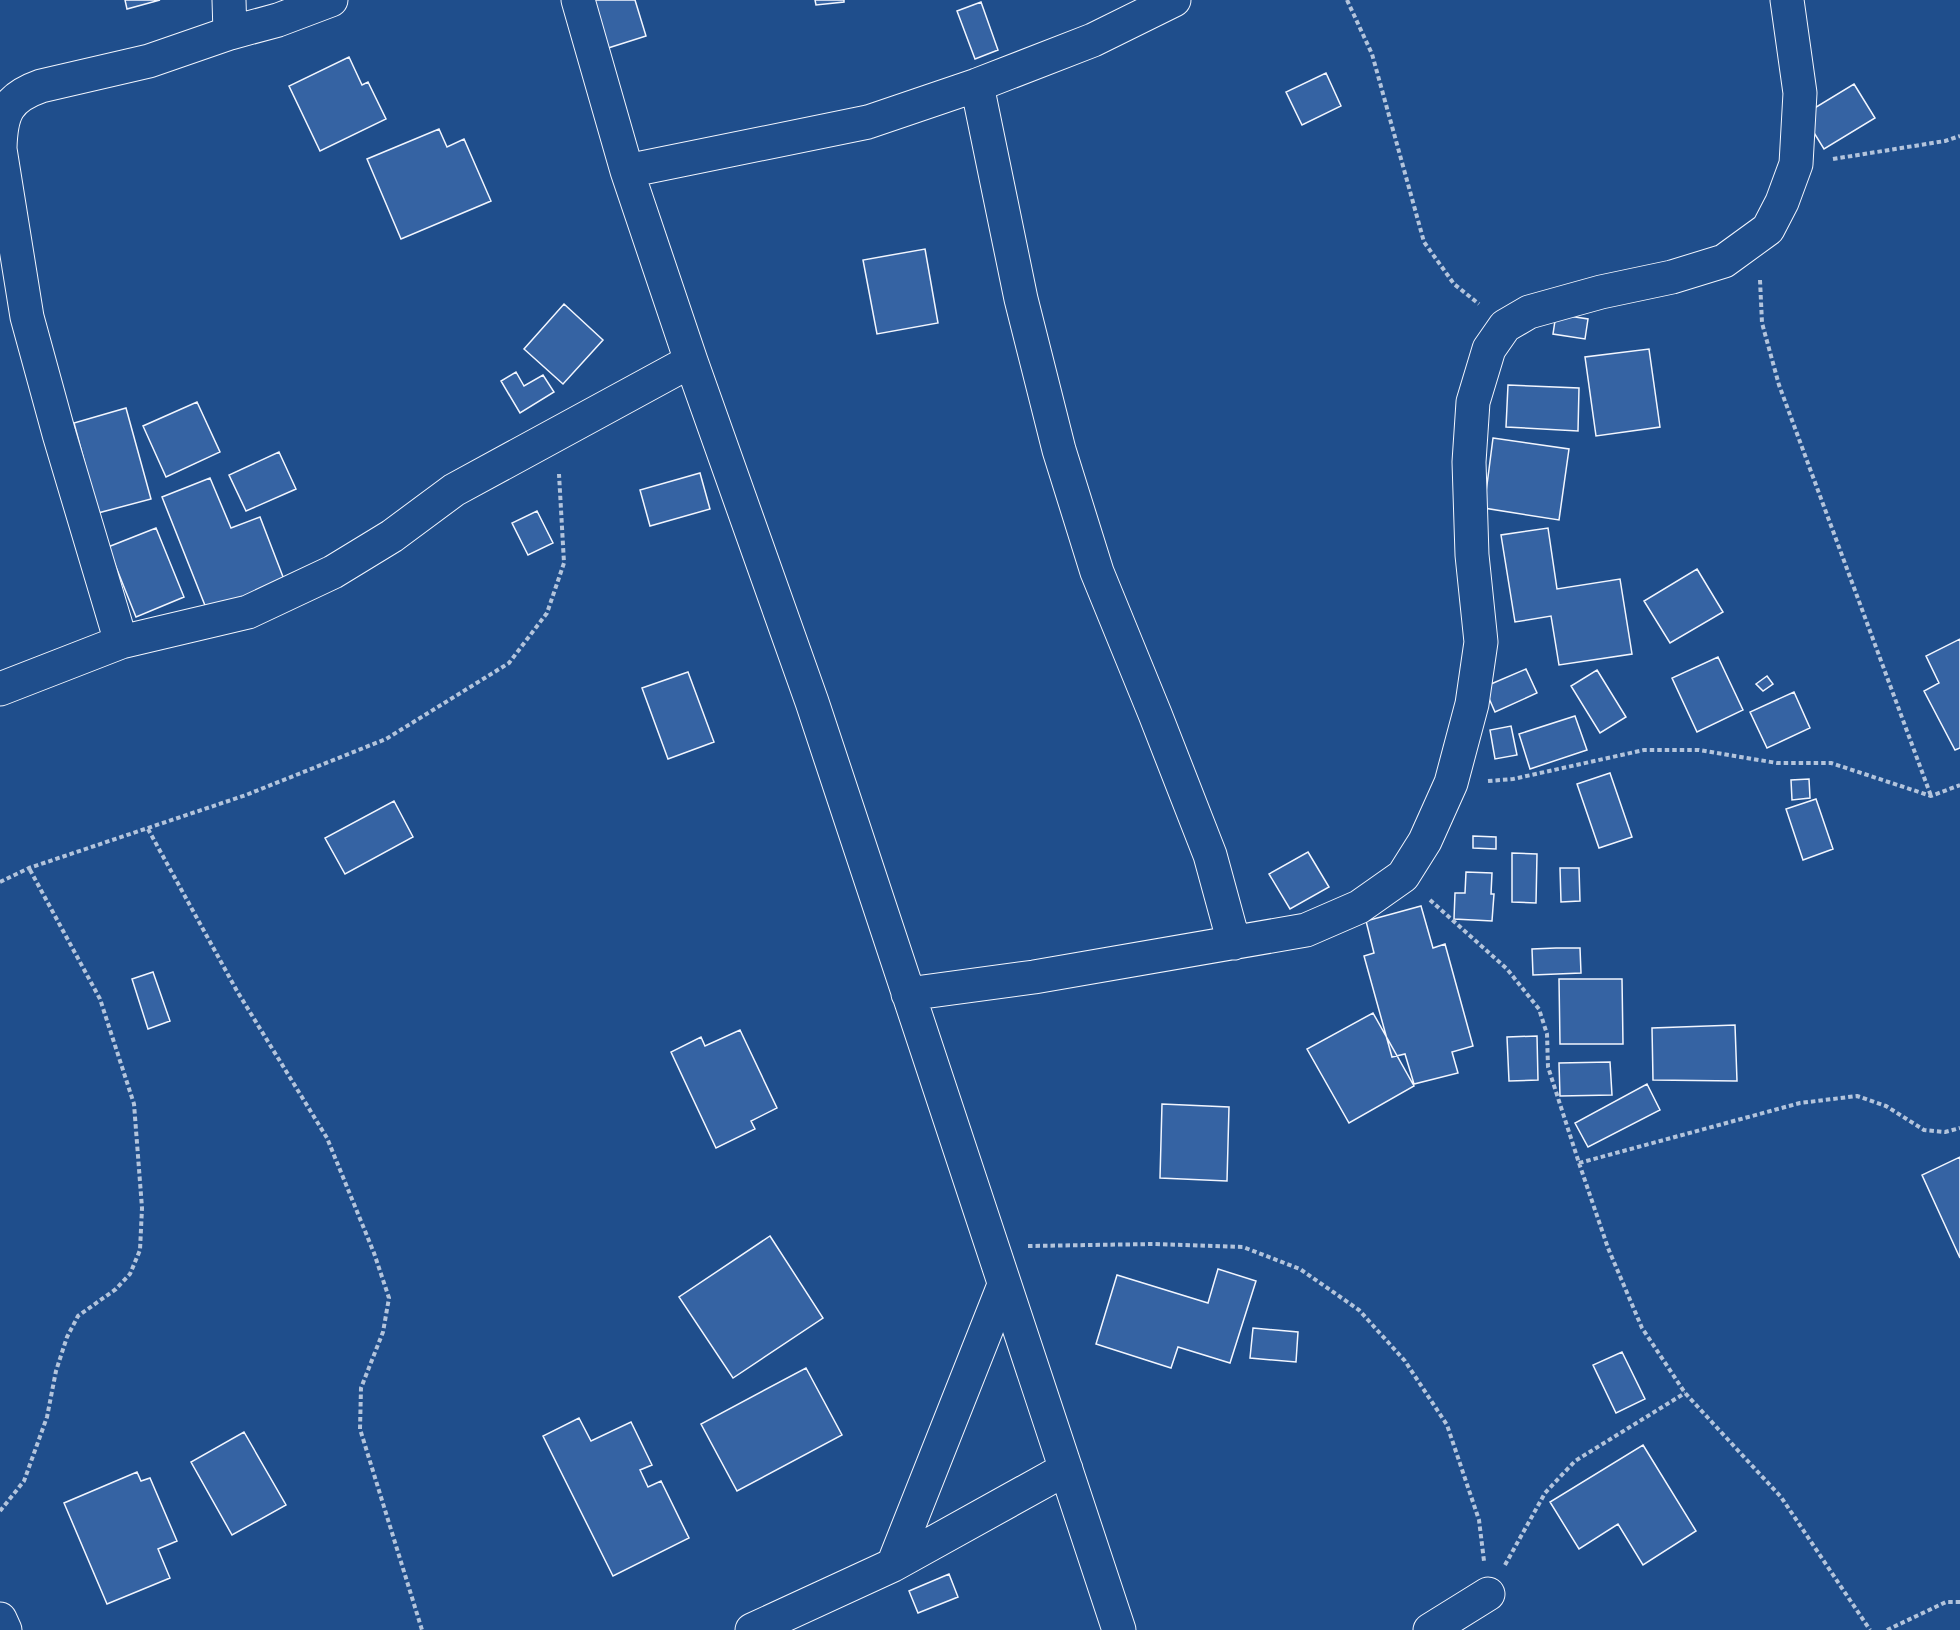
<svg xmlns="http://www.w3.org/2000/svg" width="1960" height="1630" viewBox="0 0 1960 1630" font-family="Overpass,sans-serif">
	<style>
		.building { fill: #3563a3; stroke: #f2f6ff; stroke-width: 1.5 }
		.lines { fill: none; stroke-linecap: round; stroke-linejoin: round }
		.street-casing { stroke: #f2f6ff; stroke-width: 35 }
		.path { stroke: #b3c4dc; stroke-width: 4; stroke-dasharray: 4.5 3; stroke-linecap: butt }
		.street { stroke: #1f4e8c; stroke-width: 33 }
	</style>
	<rect width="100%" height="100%" fill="#1f4e8c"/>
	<path class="building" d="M125 0H160L127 9Z
		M588 0H635L646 36 605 49Z
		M815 0H844V2L816 5Z
		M981 2 998 50 975 59 957 11Z
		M349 57 362 85 368 82 386 119 320 151 289 86Z
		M1326 73 1341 106 1302 125 1286 92Z
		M1854 84 1875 118 1824 149 1803 115Z
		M439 129 447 147 464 139 491 201 401 239 367 159Z
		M925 249 938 323 877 334 863 260Z
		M564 304 603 340 563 384 524 349Z
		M1556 314 1588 319 1585 339 1553 334Z
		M1649 349 1660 427 1596 436 1585 357Z
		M516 372 524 386 543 375 554 392 520 413 501 381Z
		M1508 385 1579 388 1578 431 1506 427Z
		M197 402 220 452 166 477 143 426Z
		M126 408 151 499 98 513 74 423Z
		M1493 438 1569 449 1559 520 1484 508Z
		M279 452 296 489 246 511 229 475Z
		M700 473 710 509 650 526 640 490Z
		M210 478 231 528 260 517 285 582 208 613 162 497Z
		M537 511 553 543 528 555 512 523Z
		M156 528 184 597 136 617 108 547Z
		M1548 528 1557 589 1620 579 1632 654 1559 665 1551 616 1515 622 1501 535Z
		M1697 569 1723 612 1670 643 1644 601Z
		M1960 639V748L1955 750 1924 691 1939 683 1926 656Z
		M1718 657 1743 710 1697 732 1672 678Z
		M1526 669 1537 693 1495 712 1484 687Z
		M1597 670 1626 717 1600 733 1571 686Z
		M688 672 714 742 668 759 642 688Z
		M1767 676 1773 684 1763 691 1756 684Z
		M1794 692 1810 728 1767 748 1750 712Z
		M1575 716 1587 750 1530 769 1519 734Z
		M1511 726 1517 755 1495 759 1490 730Z
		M1610 773 1632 837 1599 848 1577 784Z
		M1809 779 1810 798 1792 800 1791 780Z
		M1816 799 1833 849 1803 860 1786 809Z
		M394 801 413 837 345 874 325 838Z
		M1473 836 1496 837V849L1473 848Z
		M1308 852 1329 887 1290 909 1269 874Z
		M1512 853 1537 854 1536 903 1512 902Z
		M1560 868H1579L1580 901 1561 902Z
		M1466 872 1492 873 1491 894H1494L1492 921 1454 919 1455 893H1465Z
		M1421 906 1433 948 1445 944 1473 1046 1452 1052 1458 1073 1414 1084 1405 1054 1392 1057 1364 956 1374 953 1366 921Z
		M1556 948H1580L1581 973 1533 975 1532 949Z
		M153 972 170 1021 148 1029 132 979Z
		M1559 979H1622L1623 1044H1560Z
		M1373 1013 1414 1086 1349 1123 1307 1049Z
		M1735 1025 1737 1081 1653 1080 1652 1028Z
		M740 1030 777 1108 751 1121 755 1129 716 1148 671 1052 701 1037 705 1046Z
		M1537 1036 1538 1080 1509 1081 1507 1037Z
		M1610 1062 1612 1095 1560 1096 1559 1063Z
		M1647 1084 1660 1110 1588 1147 1575 1123Z
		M1162 1104 1229 1107 1227 1181 1160 1178Z
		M1960 1157V1258L1922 1175Z
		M770 1236 823 1318 733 1378 679 1297Z
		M1218 1269 1256 1281 1230 1363 1178 1347 1171 1368 1096 1344 1117 1275 1208 1303Z
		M1253 1328 1298 1332 1296 1362 1250 1358Z
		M1622 1352 1645 1399 1616 1413 1593 1365Z
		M806 1368 842 1435 737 1491 701 1424Z
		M579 1418 591 1441 631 1422 652 1465 640 1470 648 1487 661 1481 689 1538 613 1576 543 1436Z
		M244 1432 286 1505 232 1535 191 1462Z
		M1643 1445 1696 1531 1643 1565 1618 1524 1579 1549 1550 1502Z
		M137 1472 141 1481 150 1478 177 1541 158 1549 170 1578 107 1604 64 1503Z
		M949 1574 958 1597 918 1613 909 1591Z"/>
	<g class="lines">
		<g class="street-casing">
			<path id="street" d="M229 0 230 33
				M578 0 627 171 691 361 812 702 1119 1630
				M977 85 1021 299 1059 450 1097 572 1155 714 1210 855 1234 943
				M0 148C1 113 7 98 41 86L149 61 230 33 278 20 331 0
				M0 149 27 317 59 434 121 642
				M627 171 868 122 977 85 1093 40 1174 0
				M0 689 121 642 248 612 333 572 392 536 454 490 691 361
				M908 994 1034 977 1306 930 1359 907 1403 876 1425 841 1451 783 1472 704 1481 642 1472 555 1469 462 1473 402 1489 349 1505 326 1529 312 1601 292 1672 277 1724 261 1768 229 1782 202 1796 164 1800 93 1787 0
				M893 1565 1004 1285
				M0 1619 5 1630
				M752 1630 893 1565 1066 1469
				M1430 1630 1488 1594"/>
		</g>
		<path class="path" d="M1347 0 1372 54 1424 242 1454 284 1479 304
			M1833 159 1945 141 1960 136
			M1760 280 1762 323 1779 385 1931 796
			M1488 781 1513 779 1644 750H1699L1777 763H1831L1931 796 1960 785
			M148 829 237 991 327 1138 374 1253 389 1298 383 1332 361 1388 360 1429 422 1630
			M0 882 29 868 246 795 386 739 509 663 547 613 564 563 559 474
			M1430 900 1507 969 1539 1009 1547 1034 1548 1067 1579 1163 1608 1248 1642 1328 1685 1393 1781 1497 1870 1630
			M1579 1163 1800 1103 1857 1096 1886 1106 1924 1130 1945 1132 1960 1128
			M1028 1246 1154 1244 1243 1247 1300 1269 1359 1310 1405 1361 1447 1425 1479 1520 1484 1561
			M0 1511 24 1481 47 1417 56 1371 67 1337 78 1316 116 1289 130 1274 140 1250 142 1208 134 1104 100 999 29 868
			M1505 1565 1545 1493 1575 1461 1685 1393
			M1887 1630 1946 1602H1960"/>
		<use href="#street" class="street"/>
	</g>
</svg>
